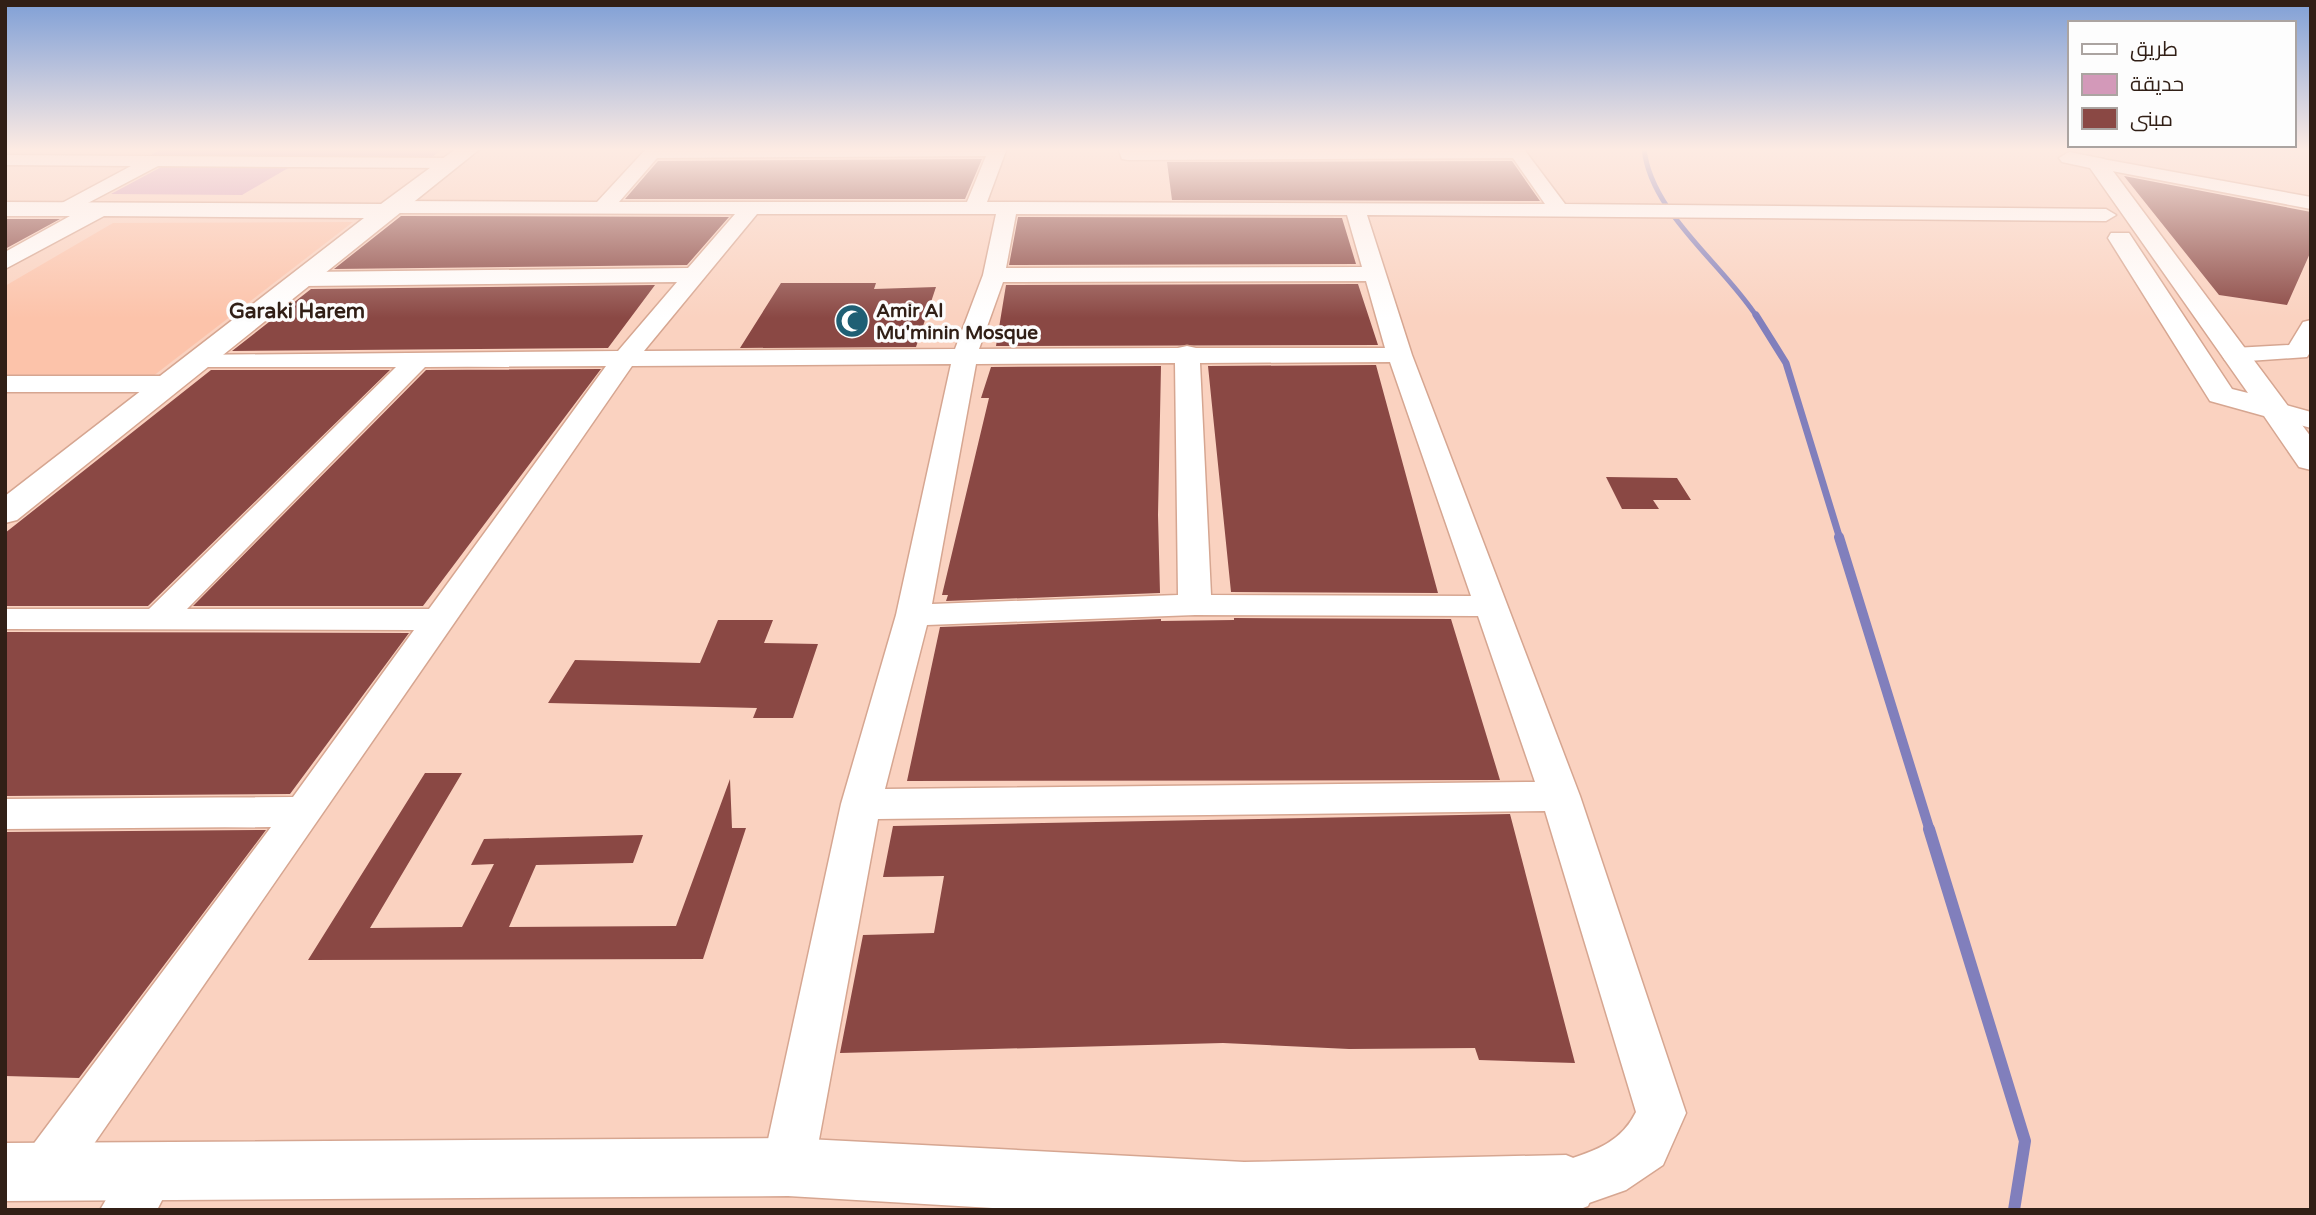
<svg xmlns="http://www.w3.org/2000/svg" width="2316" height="1215" viewBox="0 0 2316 1215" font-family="'Varela Round',Cairo,sans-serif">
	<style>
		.built { fill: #fcc3aa }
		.green { fill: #d399b9 }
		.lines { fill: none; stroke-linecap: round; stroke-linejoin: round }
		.stream-far3 { stroke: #817fbc; stroke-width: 5 }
		.stream-far2 { stroke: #817fbc; stroke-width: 7 }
		.stream-far1 { stroke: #817fbc; stroke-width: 10 }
		.stream { stroke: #817fbc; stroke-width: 12 }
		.building { fill: #8a4844 }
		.minor-casing { stroke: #d6a691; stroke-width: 3 }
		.tertiary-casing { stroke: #d6a691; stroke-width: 3 }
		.minor { fill: #fff; fill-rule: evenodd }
		.tertiary { fill: #fff; fill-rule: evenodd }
		.labels { text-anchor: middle; stroke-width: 7; stroke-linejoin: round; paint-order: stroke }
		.far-poi-label { font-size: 19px; font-weight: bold; fill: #311f16; stroke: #fdfdfd; text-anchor: start }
		.far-neighbourhood-label { font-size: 21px; font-weight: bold; fill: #311f16; stroke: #fdfdfd }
	</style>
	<rect width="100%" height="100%" fill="#fad2c0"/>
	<path class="built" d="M353 222 148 380H5V286L113 223Z"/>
	<path class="green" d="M164 148H444L427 161 147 157Z
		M165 165 290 167 242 195 111 194Z"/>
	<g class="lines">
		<path class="stream-far3" d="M1644 148C1650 212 1722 263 1757 317"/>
		<path class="stream-far2" d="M1756 315 1786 363 1840 539"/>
		<path class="stream-far1" d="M1839 537 1930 831"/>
		<path class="stream" d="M1929 829 2025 1141 2014 1210"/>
	</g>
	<path class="building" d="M982 159 965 199H625L658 161Z
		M1512 161 1540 201 1172 200 1167 162Z
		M2124 176 2311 212V251L2287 305 2219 295Z
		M401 216 729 217 687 265 334 269Z
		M1018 217 1342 218 1356 264 1009 265Z
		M5 219H60L5 249Z
		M781 283H876L874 289 936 287 916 347 740 348Z
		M1358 284 1378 345 996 346 1006 285Z
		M655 285 608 348 232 351 311 289Z
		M1376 365 1438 593 1231 592 1208 366Z
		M1161 366 1158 515 1160 593 946 601 948 595H942L989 398H981L991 367Z
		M601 369 423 606H193L426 370Z
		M211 370H390L148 606H5V533Z
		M1606 477 1677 478 1691 500H1653L1659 509H1622Z
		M1234 618 1451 619 1500 780 907 781 940 627 1161 619V621L1234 620Z
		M718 620H773L764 643 818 644 793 718H753L757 708 548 703 575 660 700 663Z
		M5 632 409 633 290 794 5 796Z
		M425 773H462L370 928 462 927 494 864 471 865 484 839 643 835 633 863 536 865 509 927 676 926 730 779 732 828H746L703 959 308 960Z
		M1510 814 1575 1063 1479 1060 1475 1048 1349 1049 1223 1043 840 1053 863 935 934 933 944 876 883 877 893 826Z
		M266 830 79 1078 5 1076V832Z"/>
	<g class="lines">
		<g class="minor-casing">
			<path id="minor" d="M1007 148 987 202 1545 204 1513 158 1128 160 1122 159 1118 148H1523L1565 204 2106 209 2116 215 2106 221 1367 215 1412 355 1580 796 1686 1113 1663 1165 1626 1190 1569 1210 1547 1203 1540 1185 1547 1167C1583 1153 1618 1149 1636 1112L1545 811 878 819 814 1167 806 1185 788 1192 770 1185 762 1167 841 804 896 615 951 364 632 366 62 1190 44 1197 26 1190 18 1172 26 1154 271 827 5 829V799L293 797 414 630 5 629V609H149L396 367H197L188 365 185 360 188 355 618 351 677 282 304 286 293 279 304 272 688 268 735 214 391 213 381 207 391 201 597 202 647 148ZM986 156 967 202H619L657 158ZM757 214H996L983 275 955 349 644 351ZM1016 214 1347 215 1362 267 1006 268ZM1366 281 1385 348H1196L1187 346 1178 348 979 349 1003 282ZM1390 362 1471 596 1211 595 1200 363ZM1175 363 1178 595 932 604 976 364ZM606 366 429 609H187L425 367ZM1195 615 1478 616 1535 782 885 789 927 625Z
				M5 155 452 158 461 163 452 168 158 166 67 214 60 212 57 208 60 204 131 166 5 165Z
				M2097 158 2311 197V209L2091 167 2088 163 2091 159Z
				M2311 320V351L2307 357 2234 362 2225 360 2222 355 2225 350 2234 348 2289 345 2303 322Z
				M5 376H169L178 379 182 384 178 389 169 392H5Z
				M2272 401 2311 412V428L2263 415 2259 409 2263 403Z
				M151 1146 169 1153 177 1171 157 1210H100L133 1153Z"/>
		</g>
		<g class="tertiary-casing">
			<path id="tertiary" d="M457 148H481L17 520 5 523V496L364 218 104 216 5 269V252L70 216H5V202L381 204Z
				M2069 152 2104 159 2311 437V470L2299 467 2264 416 2210 401 2108 238 2111 233H2129L2232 389 2248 393 2090 168 2062 162 2059 158Z
				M788 1138 1244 1162 1566 1155 1588 1164 1597 1185 1588 1206 1578 1210H1028L788 1196 5 1201V1143Z"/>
		</g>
		<use href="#minor" class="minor"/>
		<use href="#tertiary" class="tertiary"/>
	</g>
	<linearGradient id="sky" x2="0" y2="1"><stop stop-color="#7f9fd6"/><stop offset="0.47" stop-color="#fdebe3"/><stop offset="1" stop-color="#fdebe3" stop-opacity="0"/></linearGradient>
	<rect width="2316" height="318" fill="url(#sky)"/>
	<defs>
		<g id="mosque-disc" transform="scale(1.75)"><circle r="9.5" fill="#1f5f74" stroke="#fdfdfd"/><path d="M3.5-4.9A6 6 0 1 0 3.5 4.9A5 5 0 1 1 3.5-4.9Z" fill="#fff"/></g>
	</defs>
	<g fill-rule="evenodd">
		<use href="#mosque-disc" x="852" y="321"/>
	</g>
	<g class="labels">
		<g class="far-poi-label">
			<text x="876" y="317">Amir Al<tspan x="876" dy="22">Mu'minin Mosque</tspan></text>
		</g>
		<g class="far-neighbourhood-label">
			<text x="297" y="318">Garaki Harem</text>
		</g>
	</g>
	<rect width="2316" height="1215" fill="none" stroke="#311f16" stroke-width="14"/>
	<rect x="2068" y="21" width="228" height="126" fill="#fdfdfd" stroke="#aba4a1" stroke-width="2"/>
	<rect x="2082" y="44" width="35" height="10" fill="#ffffff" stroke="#aba4a1" stroke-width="2"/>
	<text x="2130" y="56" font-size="21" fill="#311f16">طريق</text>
	<rect x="2082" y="74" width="35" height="21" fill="#d399b9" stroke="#aba4a1" stroke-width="2"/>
	<text x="2130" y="91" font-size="21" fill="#311f16">حديقة</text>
	<rect x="2082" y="108" width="35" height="21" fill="#8a4844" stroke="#aba4a1" stroke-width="2"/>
	<text x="2130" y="126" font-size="21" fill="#311f16">مبنى</text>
</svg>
